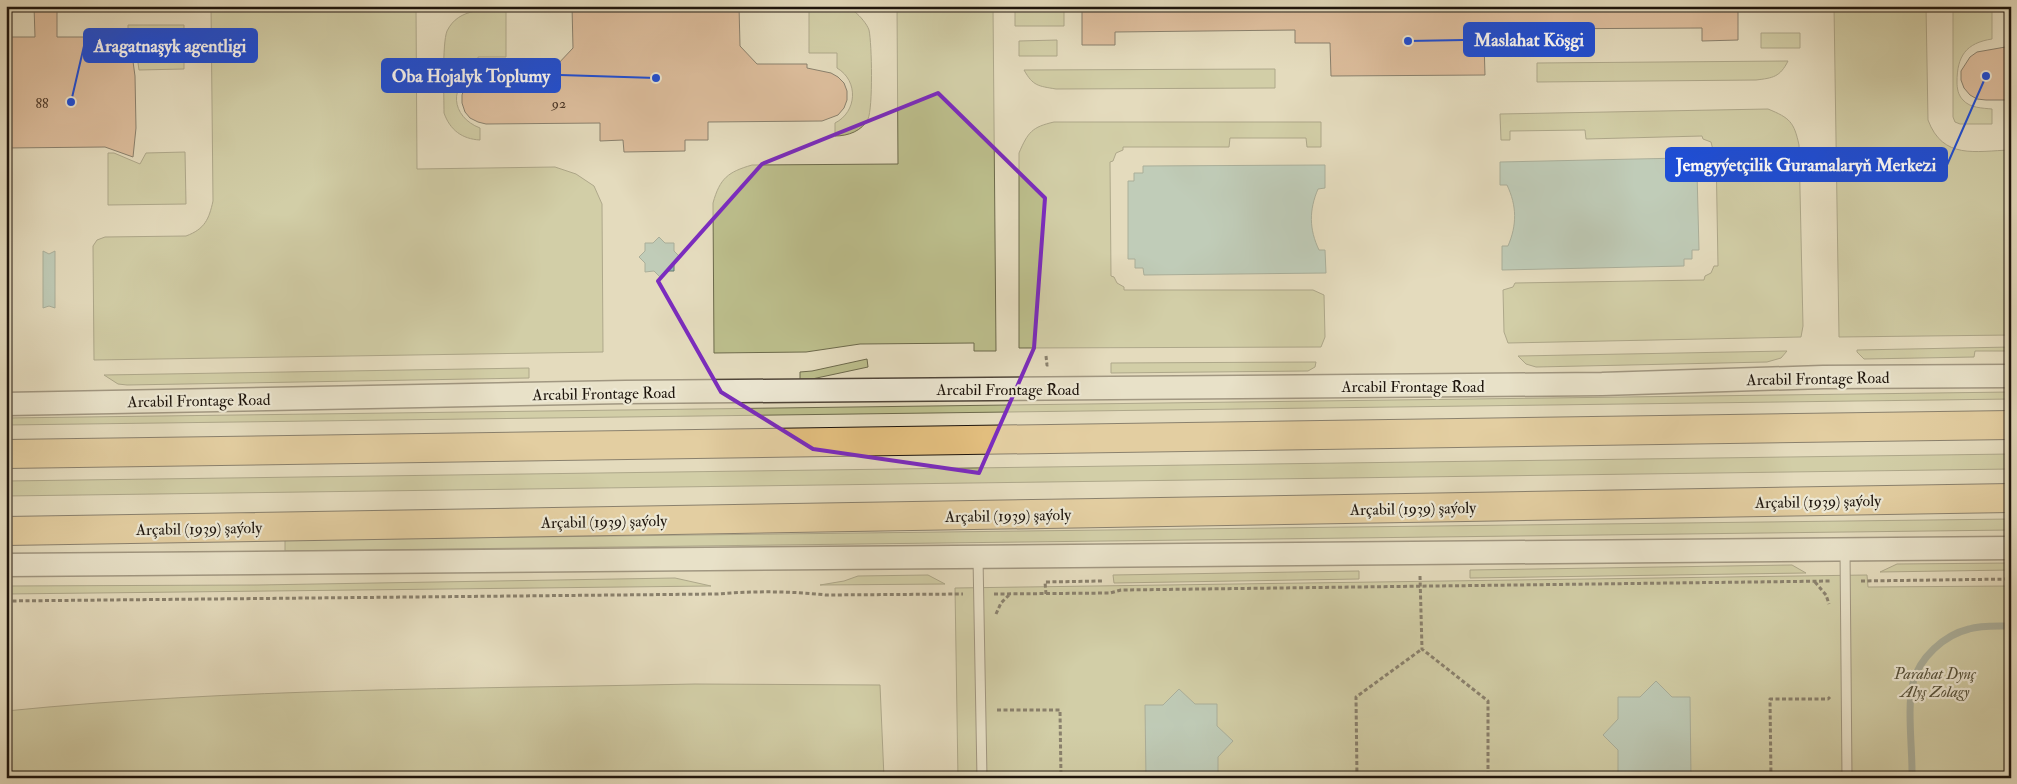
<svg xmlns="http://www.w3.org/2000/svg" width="2017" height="784" viewBox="0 0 2017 784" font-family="'IM FELL Double Pica',serif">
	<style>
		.green { fill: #bcbe8c; stroke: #6d6a4c }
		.water { fill: #95bbb1; stroke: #65796f }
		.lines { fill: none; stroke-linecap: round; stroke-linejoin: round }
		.stream { stroke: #65796f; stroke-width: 7 }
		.building { fill: #d49c75; stroke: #1e150d }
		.service-casing { stroke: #504639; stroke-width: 11 }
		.tertiary-casing { stroke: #504639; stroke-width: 25 }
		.primary-casing { stroke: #1e150d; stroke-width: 30 }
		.path { stroke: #1e150d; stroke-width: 3; stroke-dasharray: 4 2.5; stroke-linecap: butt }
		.service { stroke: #ede8d4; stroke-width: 9 }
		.tertiary { stroke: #ede8d4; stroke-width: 22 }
		.primary { stroke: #e2be7e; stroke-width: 28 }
		.marked { fill: none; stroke: #7b2cbf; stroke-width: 4; stroke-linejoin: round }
		.labels { text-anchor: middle; stroke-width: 4.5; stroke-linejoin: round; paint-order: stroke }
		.number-label { font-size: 14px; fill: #4c3727 }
		.street-label { font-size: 16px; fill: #1e150d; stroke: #ede8d4 }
		.park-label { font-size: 16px; font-style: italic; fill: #555039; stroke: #ede8d4 }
		.leader { fill: none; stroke: #1d4ed8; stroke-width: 2 }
		.callout-dot { fill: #1d4ed8; stroke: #ede8d4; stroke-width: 2 }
		.callout { fill: #1d4ed8; stroke: #1d4ed8; stroke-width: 2 }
		.callout-label { font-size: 18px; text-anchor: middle; font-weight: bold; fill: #fff }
	</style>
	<rect width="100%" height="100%" fill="#e4dbbd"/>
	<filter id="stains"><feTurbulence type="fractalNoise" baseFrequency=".004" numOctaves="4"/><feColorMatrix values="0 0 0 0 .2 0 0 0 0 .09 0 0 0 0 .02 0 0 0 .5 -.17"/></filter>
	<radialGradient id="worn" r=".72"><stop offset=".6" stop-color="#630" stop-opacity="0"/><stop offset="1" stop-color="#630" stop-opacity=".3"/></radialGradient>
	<path class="green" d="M211 6H416L417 169 555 167 576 174 594 186 602 204 603 352 94 360 93 246 97 240 105 237 186 236C205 229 209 219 213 201Z
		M897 6H993L996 351H974V343L860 344 806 352 714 353 713 203C720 178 728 172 752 165L898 164Z
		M1015 6H1064V26H1015Z
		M1834 6H1926L1928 120C1943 160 1975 151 2011 150V335L1839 337Z
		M1953 6H1992V39C1966 43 1957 56 1957 82 1957 88 1958 95 1963 100 1970 108 1982 108 1992 109V124H1960L1955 122 1953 117Z
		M809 8C822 8 844 4 855 12 860 16 867 24 869 30 872 44 873 108 868 119 862 131 848 136 835 136V123C857 112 859 81 837 68V53H809Z
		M475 11H506V57H478V72C447 84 451 117 480 128V140C462 139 450 130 444 113 444 96 442 44 447 31 453 19 462 14 475 11Z
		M128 25H184V69L139 70 138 63 154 52 142 34 128 43Z
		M1761 33H1800V48H1761Z
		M1057 40V56H1019V41Z
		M1788 61C1780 77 1773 78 1756 80L1537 82V63Z
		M1275 69V88L1056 89C1038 86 1033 86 1024 70Z
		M1768 109C1790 118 1794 122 1799 145L1803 326 1801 337 1508 343 1504 332 1503 290 1513 287 1515 283 1704 280 1705 276 1711 273 1714 266H1718L1716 150H1713L1711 142 1703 139 1702 136 1586 139 1585 130 1510 131V140H1501L1500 114Z
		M1054 122H1321V147H1307L1306 138H1230L1229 147H1123V150L1116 153 1113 161 1110 162 1111 276 1114 277 1117 283 1124 287V290H1313L1324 295 1325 337 1321 347 1019 348V153C1028 132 1032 127 1054 122Z
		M185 152 186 204 108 205V153H114L140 164 146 153Z
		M2011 347V351H1975L1974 357 1864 359 1857 352V350Z
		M1787 351 1781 358 1767 362 1536 367 1526 364 1518 356Z
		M867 359 868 367 812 379H800V372L812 371Z
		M1316 362 1315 367 1308 371 1111 373V363Z
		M529 368V378L127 385 118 384 104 375Z
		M2011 392V399L6 425V418Z
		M2011 454V469L6 496V481Z
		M2011 519V530L285 551V540Z
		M2011 563V570L1880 572 1897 564Z
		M1792 565 1806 573 1470 578V570Z
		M1359 571V579L1114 583 1113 575Z
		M928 575 945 584 820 585 844 581 858 576Z
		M1867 575 1868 587 2011 586V778H958L955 588Z
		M675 578 711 586 6 594V586L257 585Z
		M695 684 880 685 884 778H6V711C235 688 466 689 695 684Z"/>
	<path class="water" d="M1682 158V164H1690L1691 172H1697L1699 250H1692V259H1684V266L1502 270V246H1508C1517 225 1517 206 1507 185H1500V162Z
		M1325 165V188L1318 189C1309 210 1309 229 1319 250H1325L1326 273 1144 275 1143 268H1135V259H1128V181H1134V173H1143V166Z
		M659 237 665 243H674V251L680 257 674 263V271H665L660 277 654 271 645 272V263L639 257 645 251V243H653Z
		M43 251 49 254 55 251V308L49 306 43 308Z
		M1656 681 1672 697H1690L1691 778H1647L1641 772 1618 773V750L1603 735 1618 719V697H1640Z
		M1179 689 1195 704H1217V726L1233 741 1218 757V778H1146L1145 705H1163Z"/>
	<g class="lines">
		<path class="stream" d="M1912 771C1912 747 1907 704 1913 683 1919 658 1944 635 1969 629 1981 625 1997 626 2011 626"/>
	</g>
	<path class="building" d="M34 6H57V37H120L121 54 131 47 135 76 136 128 133 157 105 147 6 148V37H35Z
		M572 6H739L740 46 757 64H807V68L831 73 838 77 844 83 847 91V100L844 108 838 115 822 121 708 122V140H685V151L624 152 623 140 600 141V123L486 124 478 122 470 118 465 112 462 103V95L465 86 470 80 478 76 500 72V66H556L573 48Z
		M1082 6H1738V40L1702 41V28L1520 29 1521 42H1484L1485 75 1331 76 1330 43H1295V30L1115 32V45H1082Z
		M2011 46V100H1986L1977 99 1970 95 1964 88 1961 80V71L1970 57 1977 52Z"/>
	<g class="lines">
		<g class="service-casing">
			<path id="service" d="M1845 551 1847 778
				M978 558 982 778"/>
		</g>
		<g class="tertiary-casing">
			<path id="tertiary" d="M6 404 625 392 1602 384 1823 377 2011 376
				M6 565 2011 548"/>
		</g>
		<g class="primary-casing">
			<path id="primary" d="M6 454 2011 425
				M6 531 2011 498"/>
		</g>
		<path class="path" d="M1046 356 1047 365H1050
			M1420 576 1422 649 1488 701V778
			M1861 581 2011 579
			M1815 582 1826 595 1829 604
			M994 594 1110 593 1121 590 1830 581
			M1046 594 1045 582 1102 581
			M6 601 717 594C753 591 790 591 826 595L963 594
			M996 614 1001 603 1009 595
			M997 710H1060L1061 778
			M1357 778 1356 697 1422 649
			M1771 778 1770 699H1828L1830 697"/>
		<use href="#service" class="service"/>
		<use href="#tertiary" class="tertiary"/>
		<use href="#primary" class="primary"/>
	</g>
	<path d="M0 0H2017V784H0ZM938 93 1045 198 1034 348 979 473 813 449 721 392 658 281 762 164Z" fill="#e4dbbd" fill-opacity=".55" fill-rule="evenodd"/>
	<path class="marked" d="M938 93 1045 198 1034 348 979 473 813 449 721 392 658 281 762 164Z"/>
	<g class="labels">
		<g class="number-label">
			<text x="42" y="108">88</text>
			<text x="559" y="108">92</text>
		</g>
		<g class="street-label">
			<text transform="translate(1818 378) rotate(-1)" y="6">Arcabil Frontage Road</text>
			<text x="1413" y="392">Arcabil Frontage Road</text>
			<text x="1008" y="395">Arcabil Frontage Road</text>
			<text transform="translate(604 393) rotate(-1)" y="6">Arcabil Frontage Road</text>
			<text transform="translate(199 400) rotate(-1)" y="6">Arcabil Frontage Road</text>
			<text transform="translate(1818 501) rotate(-1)" y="6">Arçabil (1939) şaýoly</text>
			<text transform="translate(1413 508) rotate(-1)" y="6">Arçabil (1939) şaýoly</text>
			<text transform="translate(1008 515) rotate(-1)" y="6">Arçabil (1939) şaýoly</text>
			<text transform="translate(604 521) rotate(-1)" y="6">Arçabil (1939) şaýoly</text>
			<text transform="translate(199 528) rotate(-1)" y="6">Arçabil (1939) şaýoly</text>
		</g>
		<g class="park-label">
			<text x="1935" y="679">Parahat Dynç<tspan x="1935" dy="18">Alyş Zolagy</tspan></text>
		</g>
	</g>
	<path class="leader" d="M1408 41L1464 40M71 102L84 46M656 78L560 75M1986 76L1947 165"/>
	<g class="callout-dot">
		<circle cx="1408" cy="41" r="5"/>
		<circle cx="71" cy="102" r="5"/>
		<circle cx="656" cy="78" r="5"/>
		<circle cx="1986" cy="76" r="5"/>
	</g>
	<g class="callout">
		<rect x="1464" y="23" width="130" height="33" rx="5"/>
		<rect x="84" y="29" width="173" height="33" rx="5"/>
		<rect x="382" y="59" width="178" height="33" rx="5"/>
		<rect x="1666" y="148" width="281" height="33" rx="5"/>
	</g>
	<g class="callout-label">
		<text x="1529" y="46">Maslahat Köşgi</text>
		<text x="170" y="52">Aragatnaşyk agentligi</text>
		<text x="471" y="82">Oba Hojalyk Toplumy</text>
		<text x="1806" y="171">Jemgyýetçilik Guramalaryň Merkezi</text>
	</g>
	<rect width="2017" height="784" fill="none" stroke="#e4dbbd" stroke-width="25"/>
	<rect x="8" y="8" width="2002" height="769" fill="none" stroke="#1e150d" stroke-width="2.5"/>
	<rect x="12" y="12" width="1992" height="759" fill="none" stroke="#1e150d"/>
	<rect width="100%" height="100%" filter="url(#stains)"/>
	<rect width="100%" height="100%" fill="url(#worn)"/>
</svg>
